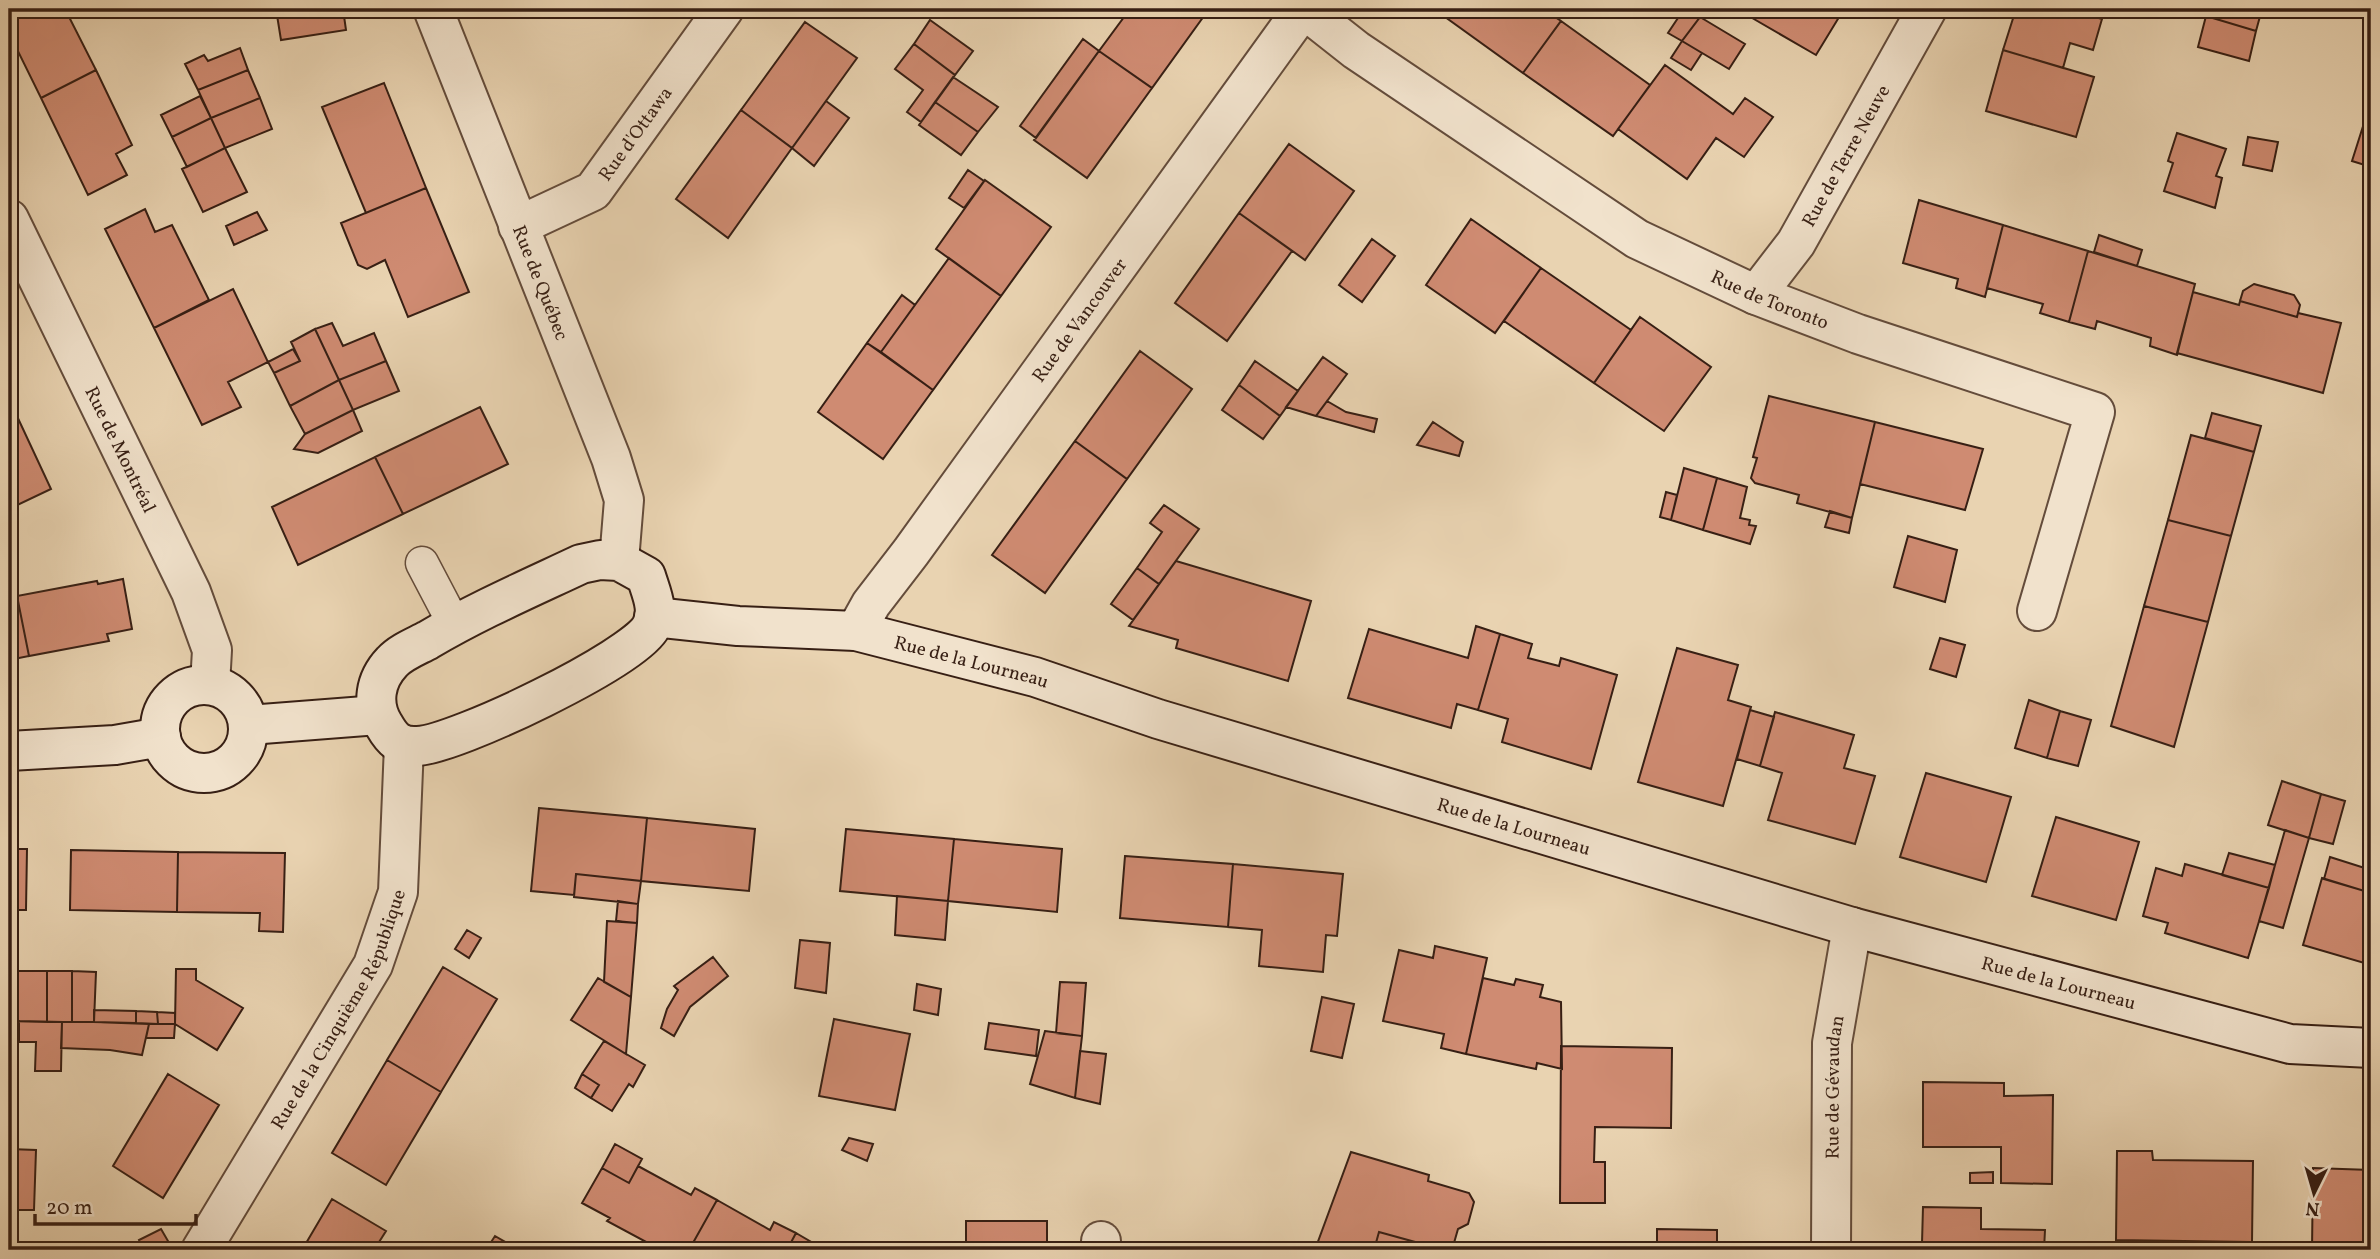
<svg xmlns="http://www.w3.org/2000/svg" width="2380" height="1259" viewBox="0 0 2380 1259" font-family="Vollkorn,serif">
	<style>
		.building { fill: #cf8b72; stroke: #371f14; stroke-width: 2 }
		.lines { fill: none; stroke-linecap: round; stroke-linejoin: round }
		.lane-casing { stroke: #644c3b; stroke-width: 35 }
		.street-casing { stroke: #644c3b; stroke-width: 42 }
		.secondary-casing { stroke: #371f14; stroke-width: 42 }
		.lane { stroke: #f1e2cc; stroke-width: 32 }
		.street { stroke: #f1e2cc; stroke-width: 38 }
		.secondary { stroke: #f1e2cc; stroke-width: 38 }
		.labels { text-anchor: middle; stroke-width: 7; stroke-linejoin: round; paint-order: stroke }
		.street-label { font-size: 19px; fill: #371f14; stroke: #f1e2cc }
	</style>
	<rect width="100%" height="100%" fill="#e9d3b1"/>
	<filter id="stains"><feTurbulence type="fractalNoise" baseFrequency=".00286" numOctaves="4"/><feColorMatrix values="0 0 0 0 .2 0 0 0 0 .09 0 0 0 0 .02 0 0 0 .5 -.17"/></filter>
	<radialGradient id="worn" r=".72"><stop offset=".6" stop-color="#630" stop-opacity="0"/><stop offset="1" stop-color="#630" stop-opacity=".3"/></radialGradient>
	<path class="building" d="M9 9H65L96 70 41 98 9 33Z
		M276 9H343L346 30 281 40Z
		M1130 9H1209L1152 88 1099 51Z
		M1434 9H1543L1561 21 1523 73Z
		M1684 9 1700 17 1682 41 1668 33Z
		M1751 9H1844L1816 55 1747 15Z
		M2016 9H2080L2079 12 2102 19 2093 50 2070 43 2063 68 2003 50Z
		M2207 9H2262L2256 31 2206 16Z
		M2206 16 2256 31 2249 61 2198 47Z
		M1700 17 1745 44 1729 69 1682 41Z
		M930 20 973 51 955 75 914 44Z
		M1561 21 1650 85 1613 136 1523 73Z
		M805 22 857 58 792 148 741 110Z
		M1083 39 1099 51 1036 138 1020 126Z
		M1682 41 1702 53 1691 70 1671 58Z
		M914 44 955 75 921 122 907 112 923 90 895 69Z
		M240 48 248 70 198 90 185 64 204 55 208 61Z
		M2003 50 2094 77 2076 137 1986 111Z
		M1099 51 1152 88 1087 178 1034 140Z
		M1665 65 1733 114 1745 98 1773 117 1744 157 1716 138 1687 179 1618 129Z
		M96 70 132 145 116 154 127 175 88 195 41 98Z
		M248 70 260 98 211 118 198 90Z
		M953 77 998 107 978 132 935 102Z
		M384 83 426 188 366 213 322 107Z
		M200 96 211 118 172 137 161 115Z
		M260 98 272 129 225 148 211 118Z
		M826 101 849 118 814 166 792 148Z
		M2371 101V167L2352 161Z
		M935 102 978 132 961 155 919 125Z
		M741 110 792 148 728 238 676 199Z
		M211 118 225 148 187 167 172 137Z
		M2177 133 2226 149 2216 176 2222 178 2215 208 2164 191 2173 163 2168 161Z
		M2248 137 2278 142 2272 171 2243 165Z
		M1289 144 1354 191 1305 260 1239 213Z
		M225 148 247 192 203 212 182 169Z
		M968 170 984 181 964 208 949 198Z
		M985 180 1051 227 1001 296 936 249Z
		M426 188 469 292 408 317 385 260 367 269 358 265 341 223Z
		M1919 200 2003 225 1985 297 1956 288 1958 279 1903 263Z
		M145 209 155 232 172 225 209 300 154 328 105 229Z
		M257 212 267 230 234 245 226 226Z
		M1239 213 1292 251 1227 341 1175 303Z
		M1471 219 1541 268 1495 333 1426 285Z
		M2003 225 2088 251 2069 322 2040 313 2043 304 1987 288Z
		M2099 235 2142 250 2137 266 2094 252Z
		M1372 239 1395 256 1362 302 1339 285Z
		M2088 251 2195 284 2177 355 2150 346 2151 338 2097 321 2095 329 2069 322Z
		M949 258 1001 296 933 390 881 352Z
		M1541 268 1631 330 1594 383 1504 321Z
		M2254 284 2294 295 2300 305 2297 317 2240 301 2243 291Z
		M233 289 268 362 228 382 241 407 202 425 154 328Z
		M2193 292 2239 305 2240 301 2297 317 2298 313 2341 323 2323 393 2177 353Z
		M902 295 915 305 881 352 867 343Z
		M1640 317 1711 367 1664 431 1594 383Z
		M332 323 343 346 374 333 386 361 339 380 315 329Z
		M315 329 339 380 290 406 274 373 300 361 291 342Z
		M867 343 933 390 883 459 818 412Z
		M293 349 300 361 274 373 268 362Z
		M1140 351 1192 389 1127 479 1075 441Z
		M1323 357 1347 374 1316 416 1286 407Z
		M386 361 399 391 353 410 339 380Z
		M1255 361 1298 391 1280 416 1239 385Z
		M339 380 353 410 305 434 290 406Z
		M1239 385 1280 416 1263 439 1222 410Z
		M1769 396 1875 422 1852 518 1797 503 1799 495 1755 483 1751 478 1757 458 1753 457Z
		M1327 401 1346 412 1377 419 1374 432 1316 416Z
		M480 407 508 464 403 514 375 457Z
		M353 410 362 431 318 453 294 449 305 434Z
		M2212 413 2261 426 2254 452 2205 438Z
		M16 414 51 489 9 509V418Z
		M1433 422 1463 442 1459 456 1417 445Z
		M1875 422 1983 449 1965 510 1860 484Z
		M2191 435 2254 452 2231 536 2168 520Z
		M1075 441 1127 479 1045 593 992 555Z
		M375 457 403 514 298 565 272 507Z
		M1684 468 1717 478 1703 530 1671 520Z
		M1717 478 1747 487 1740 518 1750 520 1749 525 1756 526 1750 544 1703 530Z
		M1666 492 1677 495 1671 520 1660 517Z
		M1164 505 1199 529 1159 584 1137 568 1162 532 1150 523Z
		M1830 511 1852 518 1849 533 1825 527Z
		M2168 520 2231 536 2208 622 2144 606Z
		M1908 536 1957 550 1945 602 1894 587Z
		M1176 561 1311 601 1288 681 1176 648 1178 640 1129 626Z
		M1137 568 1159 584 1133 620 1111 604Z
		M13 576 17 596 9 598V577Z
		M123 579 132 629 107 634 109 641 29 656 17 596 97 581 98 584Z
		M17 596 29 656 9 660V598Z
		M2144 606 2208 622 2174 747 2111 726Z
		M1476 626 1500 634 1478 710 1457 704 1451 728 1348 698 1369 629 1468 658Z
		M1500 634 1532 644 1528 658 1559 666 1561 658 1617 675 1591 769 1502 742 1508 719 1478 710Z
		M1940 638 1965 645 1956 677 1930 669Z
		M1677 648 1738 665 1728 700 1751 707 1723 806 1638 782Z
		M2029 700 2060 711 2047 758 2015 748Z
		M1750 710 1774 717 1760 766 1737 759Z
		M2060 711 2091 720 2078 766 2047 758Z
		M1775 712 1854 735 1844 768 1875 776 1855 844 1768 820 1782 773 1760 766Z
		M1926 773 2011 797 1986 882 1900 857Z
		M2282 781 2321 794 2309 838 2268 825Z
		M2321 794 2345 801 2333 844 2309 838Z
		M539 808 647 818 641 881 576 874 574 895 531 891Z
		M2056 817 2139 842 2116 920 2032 896Z
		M647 818 755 829 749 891 641 881Z
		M846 829 954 839 948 901 840 891Z
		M2285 830 2309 838 2283 928 2259 921Z
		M954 839 1062 849 1057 912 948 901Z
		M9 849H27L26 910H9Z
		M71 850 178 852 177 912 70 910Z
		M178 852 285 853 283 932 259 931 260 913 177 912Z
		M2229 853 2275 865 2269 888 2222 875Z
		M1125 856 1233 864 1228 927 1120 918Z
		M2330 857 2371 870V893L2324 879Z
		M1233 864 1343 874 1337 936 1326 935 1323 972 1259 966 1262 930 1228 927Z
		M2185 864 2269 888 2248 958 2165 933 2168 923 2143 916 2156 868 2182 876Z
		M576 874 641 881 638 904 574 897Z
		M2322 878 2371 893V965L2303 945Z
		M897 896 948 901 945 940 895 935Z
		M618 901 638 904 637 923 616 921Z
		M607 921 637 923 631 997 604 982Z
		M467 930 481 938 469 958 455 949Z
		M800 940 830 943 826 993 795 988Z
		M1435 946 1487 958 1466 1054 1441 1048 1444 1034 1383 1021 1399 950 1433 958Z
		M713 957 728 976 690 1007 674 1036 661 1028 667 1009 678 990 674 986Z
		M443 967 497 999 441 1092 387 1060Z
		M176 969H196V980L243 1008 217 1050 175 1024Z
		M9 971H47V1022L9 1021Z
		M47 971H72V1022H47Z
		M72 971 96 972 94 1022H72Z
		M598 978 631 997 626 1054 571 1020Z
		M1483 978 1514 985 1516 979 1543 985 1540 997 1561 1002 1562 1069 1537 1063 1536 1069 1466 1054Z
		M1060 982 1086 983 1082 1036 1056 1033Z
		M917 984 941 989 938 1015 914 1010Z
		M1322 997 1354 1004 1342 1058 1311 1051Z
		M94 1010 136 1011V1023L94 1022Z
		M136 1011 157 1012 158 1024 136 1023Z
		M157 1012 175 1013V1024H158Z
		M834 1019 910 1034 895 1110 819 1096Z
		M9 1021H19V1042H9Z
		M19 1021 62 1022 61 1071H35L36 1042H19Z
		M62 1022H94L149 1024 142 1055 110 1050 61 1048Z
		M989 1023 1039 1030 1036 1056 985 1049Z
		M149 1024H175L174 1038H146Z
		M1045 1031 1082 1036 1075 1098 1030 1084Z
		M604 1041 645 1065 633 1087 629 1084 612 1111 591 1098 599 1085 582 1074Z
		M1561 1046 1672 1048 1671 1128 1595 1127 1594 1162H1605V1203H1560Z
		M1080 1051 1106 1054 1100 1104 1075 1098Z
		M387 1060 441 1092 386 1185 332 1153Z
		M168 1074 219 1105 163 1198 113 1166Z
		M582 1074 599 1085 591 1098 575 1088Z
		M1923 1082 2004 1083V1096L2053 1095 2052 1184 2001 1183V1147H1923Z
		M849 1138 873 1144 867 1161 842 1150Z
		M615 1144 642 1159 629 1183 602 1168Z
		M9 1149 36 1150 34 1210H9Z
		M2117 1151H2152L2153 1160 2253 1161 2252 1242 2116 1240Z
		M1351 1152 1429 1175 1428 1181 1469 1193 1474 1202 1468 1224 1458 1229 1452 1250H1444L1379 1232 1374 1250H1323L1316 1247Z
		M638 1166 691 1195 695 1188 717 1200 689 1250H678L666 1244 661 1250 607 1221 610 1218 582 1203 602 1168 629 1183Z
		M2313 1168 2371 1170V1250H2312Z
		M1993 1172V1183H1970V1173Z
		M332 1199 386 1231 374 1250H302Z
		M717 1200 770 1230 774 1222 796 1233 787 1250H689Z
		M1923 1207 1981 1208V1229L2045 1230 2044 1250H1930L1922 1243Z
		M966 1221H1047V1250H966Z
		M161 1229 168 1241 151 1250H144L139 1240Z
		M1657 1229 1717 1230V1250H1633V1246H1657Z
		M1379 1232 1426 1245 1424 1250H1374Z
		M796 1233 818 1246 816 1250H787Z
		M495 1236 519 1250H486Z
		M1726 1246H1754V1250H1725Z"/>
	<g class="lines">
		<g class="lane-casing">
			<path id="lane" d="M422 563 454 624"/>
		</g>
		<g class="street-casing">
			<g id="street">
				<path id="s1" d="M433 9 611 458 624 500 619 561"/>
				<path id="s2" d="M1304 9 1356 50 1637 239 1756 295 1858 334 2095 412 2037 611"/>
				<path id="s3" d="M9 219 191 592 212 650 210 685"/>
				<path id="s4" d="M518 226 593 191 724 9"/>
				<path id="s5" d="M1756 295 1796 243 1927 9"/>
				<path id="s6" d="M856 631 871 604 911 552 1303 9"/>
				<path id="s7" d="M201 1250 373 965 398 892 404 745"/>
				<path d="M1101 1250V1241"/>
				<path id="s8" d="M1831 1250 1832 1043 1852 927"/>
			</g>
		</g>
		<g class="secondary-casing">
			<g id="secondary">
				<path d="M600 560 619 561 646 576C651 593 660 610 651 627 634 659 455 745 417 746 399 747 392 739 384 725 371 704 375 680 392 662 401 652 417 646 428 640 477 611 530 588 581 564Z"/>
				<path id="s9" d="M654 617 738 626 856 631 1035 677 1158 719 1852 927 2290 1044 2371 1048"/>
				<circle cx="204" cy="729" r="44"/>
				<path d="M249 725 378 715"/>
				<path d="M9 751 115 745 161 737"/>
			</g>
		</g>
		<use href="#lane" class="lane"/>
		<use href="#street" class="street"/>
		<use href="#secondary" class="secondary"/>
	</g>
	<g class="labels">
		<g class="street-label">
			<text dy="7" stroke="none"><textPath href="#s4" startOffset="154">Rue d'Ottawa</textPath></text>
			<text dy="7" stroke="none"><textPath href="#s5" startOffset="166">Rue de Terre Neuve</textPath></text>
			<text dy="7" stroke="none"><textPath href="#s1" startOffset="294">Rue de Québec</textPath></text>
			<text dy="7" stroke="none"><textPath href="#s2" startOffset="551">Rue de Toronto</textPath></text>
			<text dy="7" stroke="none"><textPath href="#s6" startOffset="383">Rue de Vancouver</textPath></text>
			<text dy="7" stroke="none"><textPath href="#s3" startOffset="256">Rue de Montréal</textPath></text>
			<text dy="7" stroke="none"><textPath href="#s9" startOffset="322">Rue de la Lourneau</textPath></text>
			<text dy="7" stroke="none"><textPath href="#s9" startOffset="889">Rue de la Lourneau</textPath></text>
			<text dy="7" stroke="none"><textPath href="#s9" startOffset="1456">Rue de la Lourneau</textPath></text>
			<text dy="7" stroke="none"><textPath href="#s7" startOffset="278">Rue de la Cinquième République</textPath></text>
			<text dy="7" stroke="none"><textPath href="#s8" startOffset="163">Rue de Gévaudan</textPath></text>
		</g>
	</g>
	<rect width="2380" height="1259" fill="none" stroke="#e9d3b1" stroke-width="35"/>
	<rect x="10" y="10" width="2359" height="1238" fill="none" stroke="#371f14" stroke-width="3.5"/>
	<rect x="18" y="18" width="2345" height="1224" fill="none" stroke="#371f14" stroke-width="2"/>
	<g transform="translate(2314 1193) rotate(185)" stroke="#f1e2cc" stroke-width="5" paint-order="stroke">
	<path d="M0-5L12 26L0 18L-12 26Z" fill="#371f14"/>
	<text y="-10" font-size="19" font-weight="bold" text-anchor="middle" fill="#371f14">N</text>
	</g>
	<path d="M35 1214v10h161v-10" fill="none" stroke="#371f14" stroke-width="3.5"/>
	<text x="46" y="1214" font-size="21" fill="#371f14" stroke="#f1e2cc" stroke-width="5" paint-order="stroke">20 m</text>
	<rect width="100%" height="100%" filter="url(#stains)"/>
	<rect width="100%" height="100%" fill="url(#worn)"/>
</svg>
